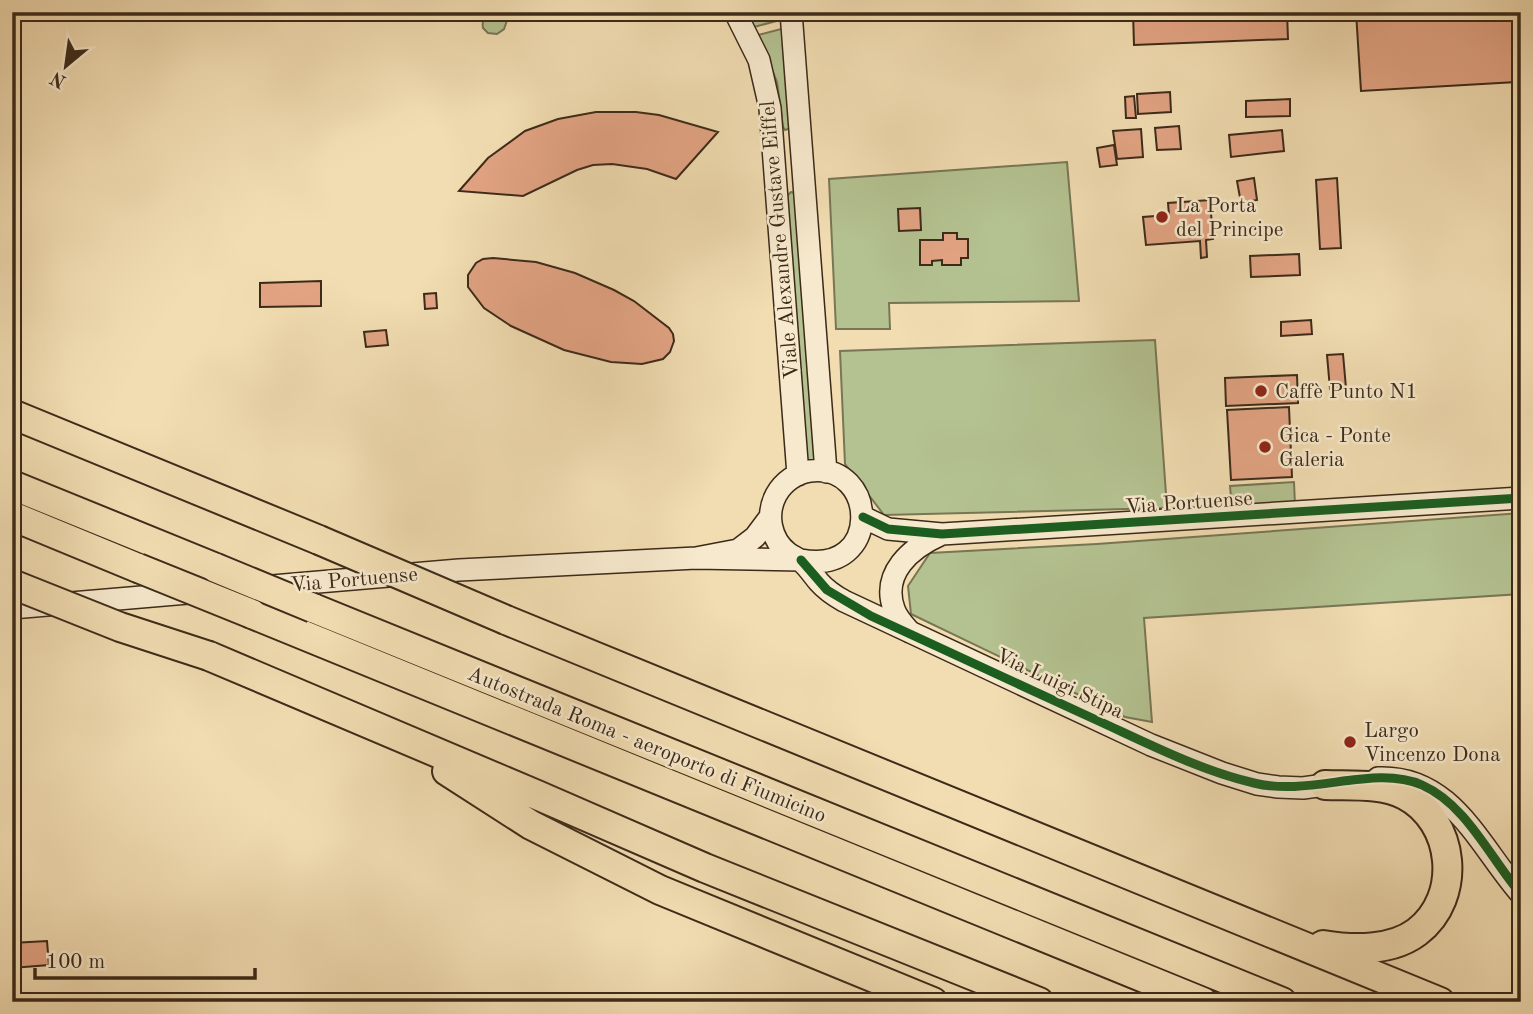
<svg xmlns="http://www.w3.org/2000/svg" width="1533" height="1014" viewBox="0 0 1533 1014" font-family="'Old Standard TT',serif">
	<style>
		.green { fill: #b4c291; stroke: #787655; stroke-width: 2 }
		.building { fill: #e3a484; stroke: #3c2a19; stroke-width: 2 }
		.lines { fill: none; stroke-linecap: round; stroke-linejoin: round }
		.secondary-casing { stroke: #3c2a19; stroke-width: 24 }
		.highway-casing { stroke: #3c2a19; stroke-width: 32 }
		.secondary { stroke: #f7e9cd; stroke-width: 21 }
		.highway { stroke: #f2ddb2; stroke-width: 28 }
		.highway-bridge-casing { stroke: #3c2a19; stroke-width: 32; stroke-linecap: butt }
		.highway-bridge { stroke: #f2ddb2; stroke-width: 28 }
		.cycleway-casing { stroke: #f7e9cd; stroke-width: 13 }
		.cycleway { stroke: #1b5e20; stroke-width: 9 }
		.poi-dot { fill: #8f2418; stroke: #f7e9cd; stroke-width: 2.5 }
		.labels { text-anchor: middle; stroke-width: 5; stroke-linejoin: round; paint-order: stroke }
		.poi-label { font-size: 21px; fill: #3c2a19; stroke: #f7e9cd; text-anchor: start }
		.street-label { font-size: 21px; fill: #3c2a19; stroke: #f7e9cd }
	</style>
	<rect width="100%" height="100%" fill="#f2ddb2"/>
	<filter id="stains"><feTurbulence type="fractalNoise" baseFrequency=".00286" numOctaves="4"/><feColorMatrix values="0 0 0 0 .2 0 0 0 0 .09 0 0 0 0 .02 0 0 0 .5 -.17"/></filter>
	<radialGradient id="worn" r=".72"><stop offset=".6" stop-color="#630" stop-opacity="0"/><stop offset="1" stop-color="#630" stop-opacity=".3"/></radialGradient>
	<path class="green" d="M497 12H510L504 29 497 34 488 33 483 28C481 17 488 14 497 12Z
		M745 12H784V19L754 27Z
		M785 28 791 128 785 130 783 127 777 82 758 35Z
		M1067 162 1079 301 889 303 890 329H836L829 179Z
		M791 192 795 193 817 468 805 469 787 196Z
		M1155 340 1167 508 884 515 845 464 840 351Z
		M1294 482 1295 505 1232 509 1230 486Z
		M1521 513V594L1144 618 1152 722 1125 717 911 614 908 586 930 553 1097 544Z"/>
	<path class="building" d="M1133 12H1287L1288 39 1134 45Z
		M1356 12H1512L1516 82 1361 91Z
		M1170 92 1171 112 1138 114 1137 94Z
		M1134 96 1136 118H1126L1125 97Z
		M1290 99V116L1246 117V101Z
		M596 112H636L659 115 718 132 676 179 647 169 612 164 593 165 577 170 523 196 459 191 488 158 525 131 558 119Z
		M1179 126 1181 149 1157 150 1155 128Z
		M1141 129 1143 157 1117 159 1113 131Z
		M1282 130 1284 151 1231 157 1229 135Z
		M1114 145 1117 165 1100 167 1097 148Z
		M1254 178 1257 200 1241 203 1237 181Z
		M1337 178 1341 248 1320 249 1316 180Z
		M1210 200 1213 239 1206 240 1207 257 1201 258 1200 241 1146 245 1143 217 1169 215 1168 203Z
		M920 208 921 230 899 231 898 209Z
		M943 233H957V239H968V258H961V265H942V260L932 261V265H920V240H943Z
		M1299 254 1300 275 1251 277 1250 256Z
		M493 258 536 262 575 273 614 290 634 301 669 328 673 334 674 341 670 352 663 359 642 364 611 362 564 350 511 326 484 308 468 287V275L476 263 483 259Z
		M321 281V306L260 307V283Z
		M436 293 437 308 425 309 424 294Z
		M1311 320 1312 334 1281 336V322Z
		M386 330 388 345 366 347 364 332Z
		M1343 354 1346 388 1330 389 1327 355Z
		M1297 375 1298 403 1226 406 1225 378Z
		M1289 407 1292 477 1231 480 1227 410Z
		M47 941 49 965 12 968V943Z"/>
	<g class="lines">
		<g class="secondary-casing">
			<path id="secondary" d="M735 12 759 60 770 108 798 475
				M791 12 826 472
				M863 517 888 529 942 534 1521 498
				M696 558 801 560C883 576 878 462 810 471 796 473 783 482 776 495 766 514 770 539 788 553 792 556 797 558 801 561 808 567 813 575 819 582 826 590 835 596 844 601L1151 745 1222 773 1257 784 1278 787 1303 788 1339 783
				M12 608 459 570 696 558 738 550 755 537 770 517
				M910 632C904 625 897 618 894 609 881 573 911 548 940 535
				M1378 778C1452 775 1479 846 1521 894"/>
		</g>
		<g class="highway-casing">
			<path id="highway" d="M12 414 319 540
				M12 485 216 568
				M12 516 138 568
				M313 608 1282 1002
				M252 614 1203 1002
				M506 620 1440 1002
				M209 656 537 795 705 868 1039 1002
				M447 771 531 825 660 890 933 1002
				M1323 945C1353 950 1392 951 1417 932 1463 897 1455 821 1405 795 1381 783 1351 786 1325 785"/>
		</g>
		<use href="#secondary" class="secondary"/>
		<use href="#highway" class="highway"/>
		<g class="highway-bridge-casing">
			<path id="highway-bridge" d="M319 540 506 620
				M138 568 252 614
				M216 568 313 608
				M12 584 120 627 209 656"/>
		</g>
		<use href="#highway-bridge" class="highway-bridge"/>
		<g class="cycleway-casing">
			<path id="cycleway" d="M863 517 888 529 942 534 1521 498
				M801 560 827 590 871 616C945 650 1019 684 1092 718 1145 742 1198 770 1254 783 1310 797 1374 764 1422 785 1467 805 1490 858 1521 894"/>
		</g>
		<use href="#cycleway" class="cycleway"/>
	</g>
	<g class="poi-dot">
		<circle cx="1162" cy="217" r="7"/>
		<circle cx="1261" cy="391" r="7"/>
		<circle cx="1265" cy="447" r="7"/>
		<circle cx="1350" cy="742" r="7"/>
	</g>
	<g class="labels">
		<g class="poi-label">
			<text x="1176" y="212">La Porta<tspan x="1176" dy="24">del Principe</tspan></text>
			<text x="1275" y="398">Caffè Punto N1</text>
			<text x="1279" y="442">Gica - Ponte<tspan x="1279" dy="24">Galeria</tspan></text>
			<text x="1364" y="737">Largo<tspan x="1364" dy="24">Vincenzo Dona</tspan></text>
		</g>
		<g class="street-label">
			<text transform="translate(779 240) rotate(-95)" y="7">Viale Alexandre Gustave Eiffel</text>
			<text transform="translate(1189 502) rotate(-4)" y="7">Via Portuense</text>
			<text transform="translate(354 579) rotate(-5)" y="7">Via Portuense</text>
			<text transform="translate(1060 683) rotate(25)" y="7">Via Luigi Stipa</text>
			<text transform="translate(647 744) rotate(22)" y="7">Autostrada Roma - aeroporto di Fiumicino</text>
		</g>
	</g>
	<rect width="1533" height="1014" fill="none" stroke="#f2ddb2" stroke-width="42"/>
	<rect x="14" y="14" width="1505" height="986" fill="none" stroke="#3c2a19" stroke-width="3.5"/>
	<rect x="21" y="21" width="1491" height="972" fill="none" stroke="#3c2a19" stroke-width="2"/>
	<g transform="translate(66 66) rotate(209)" stroke="#f7e9cd" stroke-width="5" paint-order="stroke">
	<path d="M0-5L12 26L0 18L-12 26Z" fill="#3c2a19"/>
	<text y="-10" font-size="19" font-weight="bold" text-anchor="middle" fill="#3c2a19">N</text>
	</g>
	<path d="M35 968v10h220v-10" fill="none" stroke="#3c2a19" stroke-width="3.5"/>
	<text x="46" y="968" font-size="21" fill="#3c2a19" stroke="#f7e9cd" stroke-width="5" paint-order="stroke">100 m</text>
	<rect width="100%" height="100%" filter="url(#stains)"/>
	<rect width="100%" height="100%" fill="url(#worn)"/>
</svg>
